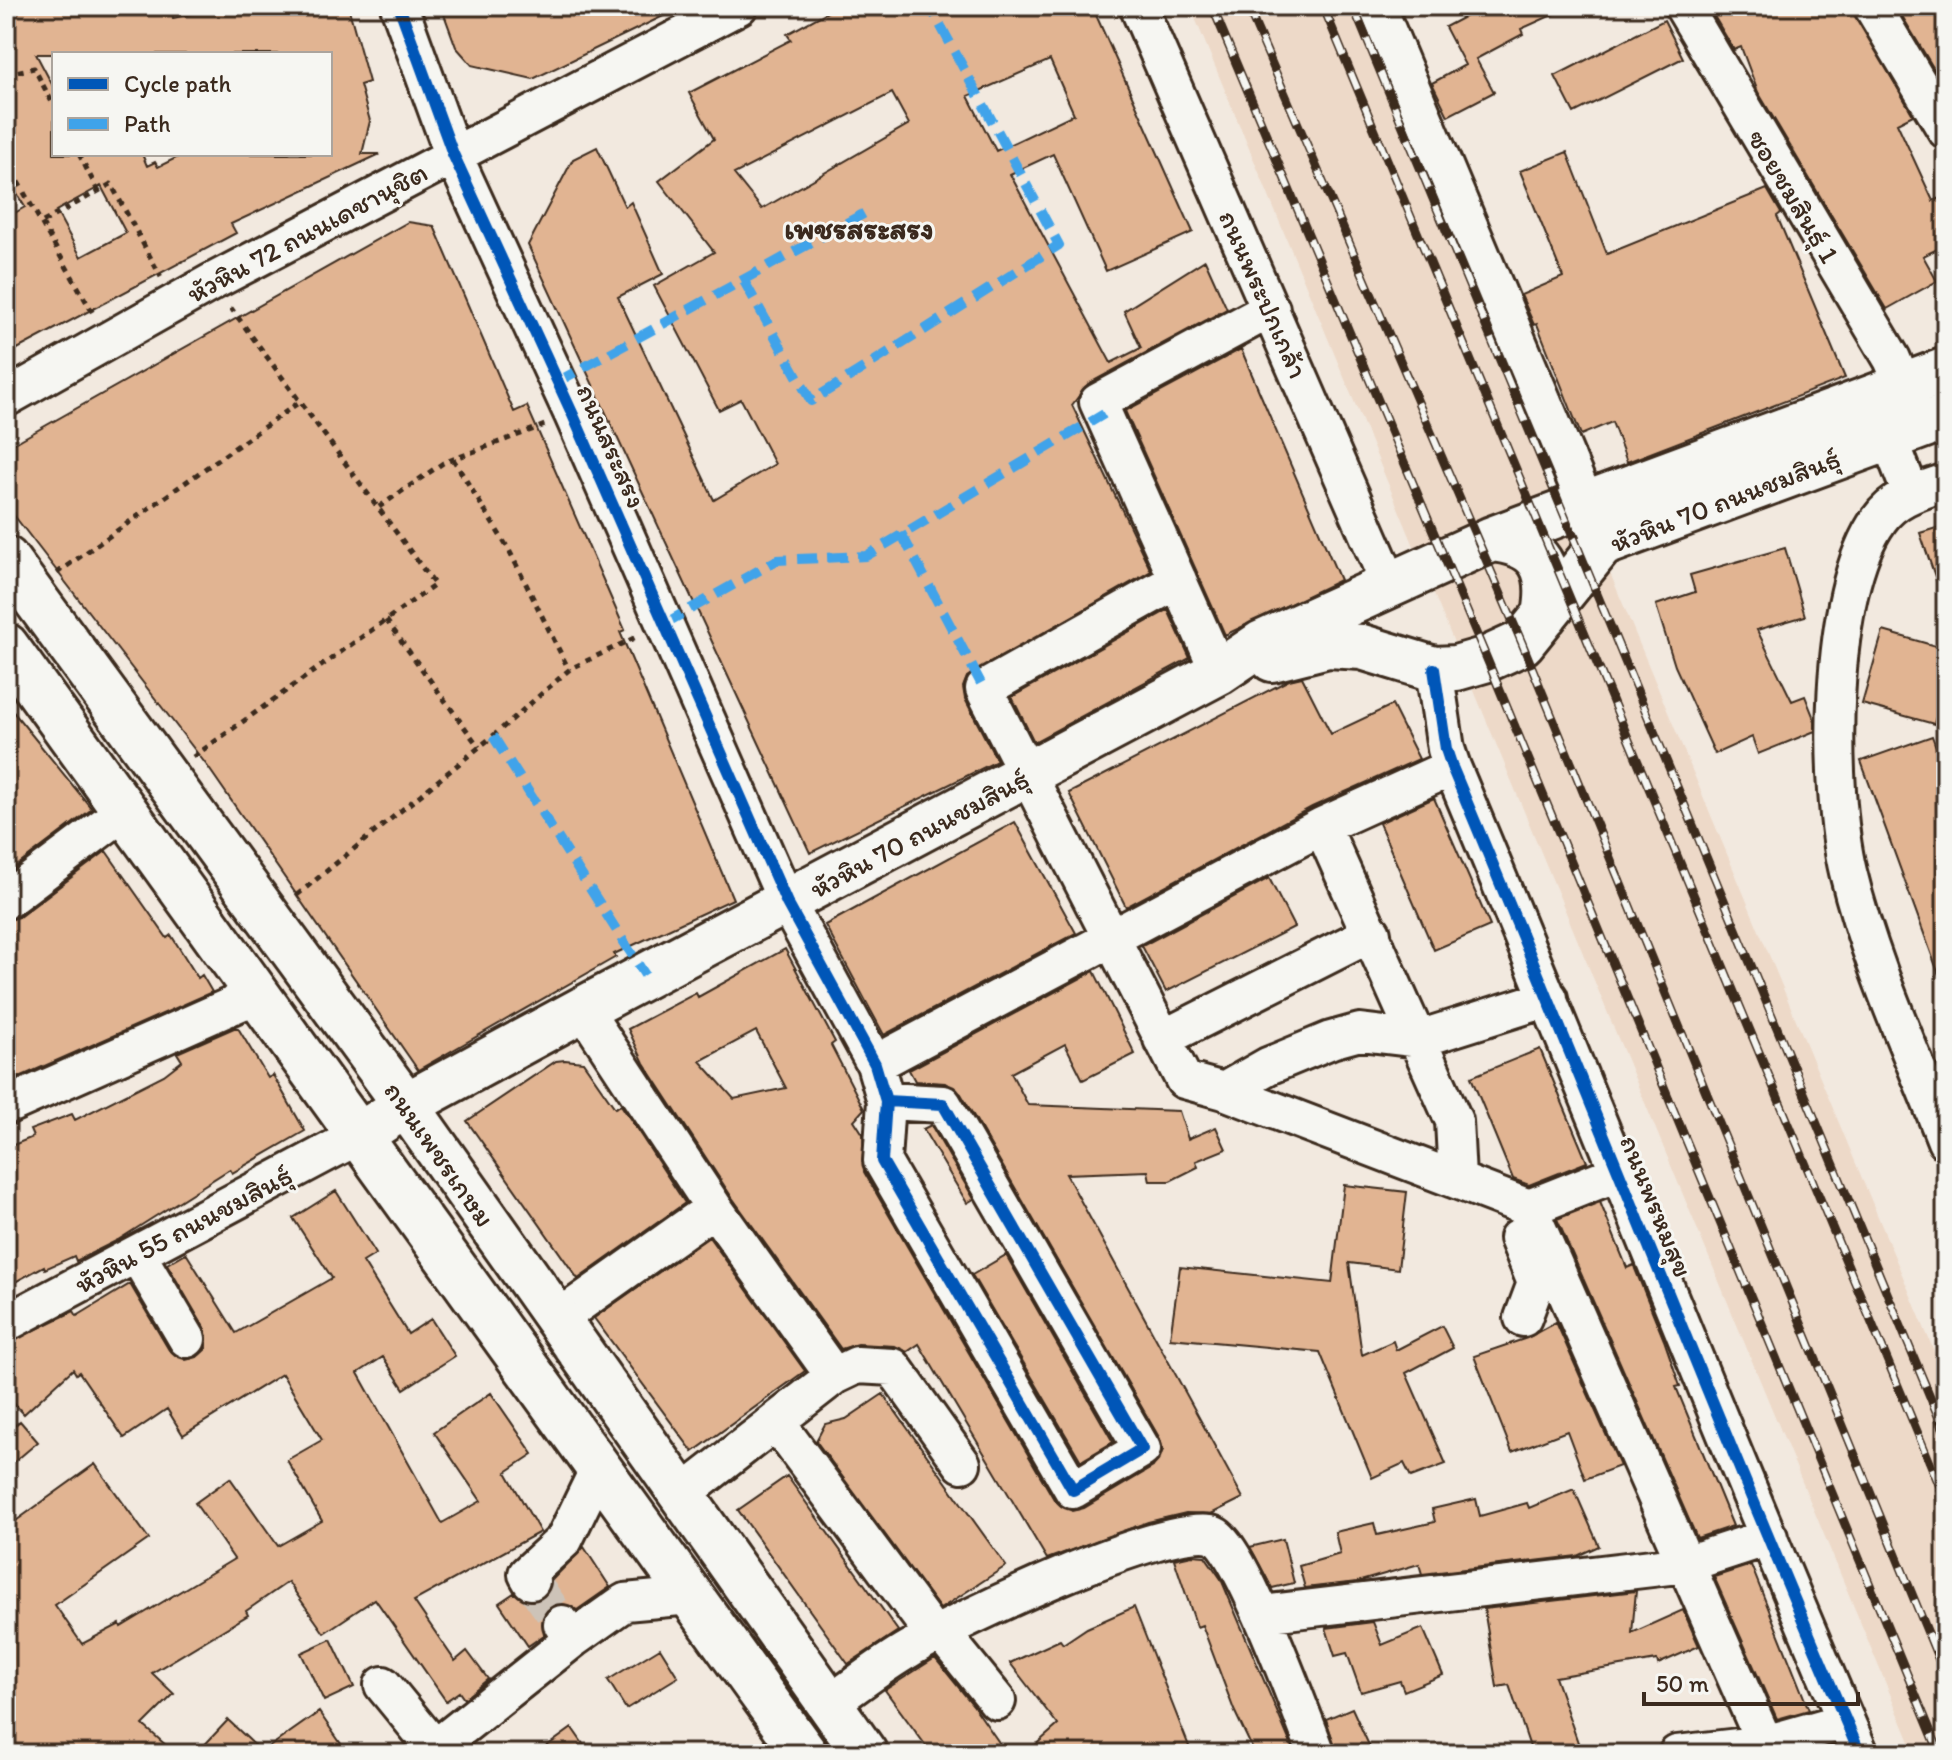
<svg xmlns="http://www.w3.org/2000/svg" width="1952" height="1760" viewBox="0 0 1952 1760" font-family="Itim,'Playpen Sans Thai',sans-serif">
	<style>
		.built { fill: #edd9c8 }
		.building { fill: #e1b492; stroke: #3b2a1e; stroke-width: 2; fill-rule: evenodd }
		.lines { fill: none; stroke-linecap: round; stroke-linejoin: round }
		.minor-tunnel { stroke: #cdc3b8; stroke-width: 36; stroke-dasharray: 36 18; stroke-linecap: butt }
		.minor-casing { stroke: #3b2a1e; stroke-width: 42 }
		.major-casing { stroke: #3b2a1e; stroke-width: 50 }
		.path { stroke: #3b2a1e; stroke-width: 5; stroke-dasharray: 6 6; stroke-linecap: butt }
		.minor { stroke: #f6f6f2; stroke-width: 36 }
		.major { stroke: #f6f6f2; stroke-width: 44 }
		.rail-casing { stroke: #3b2a1e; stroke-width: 9 }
		.rail { stroke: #f6f6f2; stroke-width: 6; stroke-dasharray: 18; stroke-linecap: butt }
		.quiet { stroke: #3fa3ea; stroke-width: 10; stroke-dasharray: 20 10; stroke-linecap: butt }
		.cycleway-casing { stroke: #f6f6f2; stroke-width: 17 }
		.cycleway { stroke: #0057b8; stroke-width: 12 }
		.labels { text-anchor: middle; stroke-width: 6; stroke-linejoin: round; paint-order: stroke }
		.street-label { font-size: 28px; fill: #3b2a1e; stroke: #f6f6f2 }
		.neighbourhood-label { font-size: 30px; font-weight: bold; fill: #3b2a1e; stroke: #f6f6f2 }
	</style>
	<rect width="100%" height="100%" fill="#f2e9df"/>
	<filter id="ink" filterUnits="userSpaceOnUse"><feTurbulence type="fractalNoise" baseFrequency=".0125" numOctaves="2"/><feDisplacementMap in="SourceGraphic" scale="16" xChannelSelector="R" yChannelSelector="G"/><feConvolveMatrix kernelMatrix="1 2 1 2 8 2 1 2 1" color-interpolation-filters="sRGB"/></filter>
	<g filter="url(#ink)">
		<path class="built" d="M1190 6H1374L1946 1380V1754H1915Z"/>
		<path class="building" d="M6 6H171L173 18 227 6H348L369 82 360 85 370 121 362 154H380L231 224 236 233 6 355V218L25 207 6 177ZM36 54H330V154H184L158 167 155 162 147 166 142 154H54V88ZM101 186 126 233 81 257 56 211Z
			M441 6H684L533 79 472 65 456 47Z
			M838 6H1092L1193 232 1106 271 1053 154 1010 174 1111 363 1141 348 1124 311 1205 260 1227 309 1088 384 1072 405 1151 571 967 677 963 687 965 699 997 761 810 853 528 245 573 159 597 147 625 207 631 202 663 274 618 297 714 500 775 464 741 399 719 410 654 286 714 252 659 181 714 139 689 93 791 40 787 34ZM1050 60 1074 114 996 151 968 96ZM892 93 909 124 762 209 734 174Z
			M1485 6H1572L1521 29 1523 34 1476 59 1494 92 1448 116 1432 83 1465 65 1445 27Z
			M1708 6H1851L1913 115 1897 123 1933 201 1946 195V245L1923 256 1937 281 1887 309 1758 92 1741 47 1734 50Z
			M1896 6H1946V89Z
			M1664 20 1683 58 1574 113 1555 76Z
			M1567 152 1607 254 1767 189 1781 213 1777 216 1845 378 1627 462 1612 422 1581 435 1537 324 1534 325 1521 295 1563 277 1520 171Z
			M408 222 434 226 514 412 527 406 625 630 620 632 733 899 614 954 616 957 418 1070 208 767 6 505V448Z
			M1241 349 1340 580 1225 635 1125 411Z
			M1946 525V596L1942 597 1920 533Z
			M1785 548 1805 616 1757 630 1792 701 1805 696 1815 721V731L1758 754 1752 737 1715 754 1675 666 1656 605 1695 592 1690 575Z
			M1168 610 1190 658 1034 742 1012 697Z
			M1883 631 1946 649V682L1934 724 1862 704Z
			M1302 677 1331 734 1392 705 1419 759 1312 807 1126 907 1069 793 1289 680Z
			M6 703 92 809 6 874Z
			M1932 736 1946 774V982L1942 983 1861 761Z
			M1434 798 1490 926 1434 950 1379 823Z
			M1015 822 1076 933 884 1035 825 925Z
			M106 851 167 938 171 935 198 978 202 975 212 992 6 1083V921L19 917Z
			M1269 878 1294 927 1166 992 1142 946Z
			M785 949 835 1042 831 1045 864 1109 854 1120 863 1134 864 1172 1055 1501 1072 1511 1084 1508 1153 1467 1163 1450 1160 1439 961 1094 945 1083 915 1081 909 1070 1094 971 1135 1054 1083 1080 1065 1044 1011 1073 1028 1105 1179 1111 1188 1139 1216 1127 1226 1149 1196 1161 1198 1167 1170 1181H1150L1148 1171 1066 1174 1243 1498 1211 1514 1186 1513 1148 1522 1047 1559 919 1344 907 1352 895 1346 858 1344 841 1349 731 1196 644 1063 628 1029 696 993 698 997ZM756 1031 786 1088 734 1099 700 1061Z
			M234 1028H238L268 1078 273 1075 305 1131 232 1173 230 1169 118 1240 76 1261 74 1256 45 1269 44 1266 6 1287V1148L33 1137 30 1130 72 1114 75 1120 164 1075 182 1061 177 1053Z
			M1540 1049 1587 1162 1529 1185 1513 1179 1471 1077Z
			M565 1060 583 1062 615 1108 621 1105 685 1203 578 1279 467 1121 556 1061Z
			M931 1125 974 1199 967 1203 923 1129Z
			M1344 1185 1407 1192 1398 1269 1349 1263 1362 1355 1393 1341 1396 1350 1442 1326 1453 1348 1406 1373 1446 1464 1411 1477 1404 1463 1372 1478 1320 1352 1170 1338 1180 1267 1332 1283Z
			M336 1191 376 1254 363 1262 408 1334 431 1319 455 1356 404 1389 383 1357 358 1373 442 1523 481 1501 434 1432 491 1393 533 1454 506 1472 540 1532 414 1601 455 1661 467 1651 488 1679 464 1699 459 1692 446 1701 375 1599 324 1633 288 1582 246 1611 248 1615 152 1673 174 1694 143 1725 176 1754H16L9 1721 6 1722V1528L95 1464 149 1539 55 1605 82 1644 120 1624 121 1627 234 1559 195 1503 230 1478 278 1546 322 1521 287 1460 322 1440 282 1374 183 1435 167 1409 124 1438 79 1372 76 1374 73 1369 24 1414 6 1395V1344L74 1311 77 1316 130 1284 169 1350 186 1360 197 1357 206 1349 205 1329 167 1264 186 1253 236 1333 332 1278 293 1218Z
			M1600 1202 1627 1268 1634 1265 1635 1269 1664 1340 1680 1386 1676 1387 1733 1526 1697 1538 1557 1219Z
			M709 1237 805 1371 693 1452 594 1318Z
			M1006 1255 1113 1442 1081 1461 972 1275Z
			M1556 1322 1620 1466 1585 1479 1567 1431 1512 1452 1474 1356 1527 1338Z
			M883 1394 1006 1566 940 1609 816 1441 825 1424 846 1419Z
			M20 1421 38 1442 6 1469V1433Z
			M787 1476 898 1631 848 1664 738 1510Z
			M1574 1489 1599 1546 1577 1556 1422 1574 1419 1564 1357 1582 1305 1588 1299 1566 1340 1554 1335 1532 1374 1523 1377 1535 1435 1522 1432 1509 1476 1499 1480 1516 1527 1503 1529 1508Z
			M1283 1539 1294 1583 1272 1588 1250 1547Z
			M584 1547 610 1587 577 1610 560 1603 550 1607 543 1616 544 1635 528 1646 499 1603 514 1593 530 1602 542 1599 549 1591 552 1580Z
			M1192 1555 1205 1556 1221 1579 1295 1754H1249L1254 1752 1234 1710 1202 1625 1197 1627 1174 1559Z
			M1751 1565 1809 1710 1777 1719 1714 1577Z
			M1636 1591 1632 1633 1683 1610 1699 1646 1658 1664 1657 1660 1555 1677 1582 1754H1544L1542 1746 1531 1750 1509 1685 1497 1687 1484 1609Z
			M1134 1607 1192 1754H1025L1058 1725 1010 1663 1060 1640 1063 1644 1087 1628Z
			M1373 1622 1382 1645 1423 1628 1443 1675 1404 1691 1400 1681 1361 1692 1347 1653 1335 1656 1326 1628Z
			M331 1639 354 1687 324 1701 301 1653Z
			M660 1648 678 1677 626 1709 608 1680Z
			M935 1658 973 1705 1007 1754H932L885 1690Z
			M1352 1708 1373 1754H1337L1326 1719Z
			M319 1712 348 1754H196L228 1720 262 1752Z
			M572 1728 590 1754H536Z"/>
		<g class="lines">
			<path class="minor-tunnel" d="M531 1581 562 1624"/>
			<g class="minor-casing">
				<path id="minor" d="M399 6 453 154 573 415 787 903 875 1064 886 1101 882 1161 1073 1490 1142 1449 943 1104 886 1101
					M1138 6 1389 583
					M1377 6 1596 528
					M1683 6 1892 359 1914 411
					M1872 6 1946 130
					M6 398 212 282 739 6
					M1889 438 1911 494
					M1946 482C1920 491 1895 497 1879 520 1827 591 1828 789 1848 872 1870 964 1912 1053 1946 1141
					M1178 580 984 689 1184 1080 1224 1091 1529 1208 1617 1173
					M1434 669 1446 749 1452 767C1590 1095 1719 1427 1860 1754
					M1219 672 1098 402 1271 309
					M1322 826 1454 1121 1457 1178
					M6 900 123 812
					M583 1009 714 1208 834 1376
					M1162 1039 1372 933
					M875 1064 1322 826 1452 767
					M1224 1091 1268 1066 1331 1040 1360 1032 1419 1039 1549 998
					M6 1106 256 995
					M1529 1208 1765 1744
					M1518 1238 1536 1283 1523 1318
					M137 1254 187 1339
					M556 1320 714 1208
					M6 1323 360 1135
					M776 1422 934 1635
					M680 1496 834 1376 857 1365 893 1367 962 1464
					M531 1581 527 1574 564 1540 599 1468
					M1261 1614 1686 1564 1769 1537
					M562 1624 573 1639 625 1602 691 1596
					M941 1632 997 1701
					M383 1685 428 1740 443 1742 573 1639
					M829 1704C855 1686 881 1665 909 1649 954 1622 1171 1518 1214 1535 1240 1545 1304 1720 1317 1754
					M1677 1754 1765 1744 1846 1721"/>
			</g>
			<g class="major-casing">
				<path id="major" d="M1492 539C1541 544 1553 569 1545 615
					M6 559 406 1105 865 1754
					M6 646 805 1754
					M1272 659 1328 645 1362 647 1434 669 1456 668 1487 659 1522 643 1602 544 1946 417
					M360 1135 406 1105 583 1009 1219 672 1262 643 1492 539 1946 370"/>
			</g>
			<path class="path" d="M6 74 34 68 54 106
				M79 154 98 191
				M6 161 94 315
				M43 222 111 184 161 277
				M453 459 509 550 569 670
				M379 507 443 463 545 425
				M57 573 301 401
				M386 620 479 747
				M193 757 435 585 231 308
				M297 895 493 736 570 669 638 636
				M1946 1218 1942 1228 1946 1250"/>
			<use href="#minor" class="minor"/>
			<use href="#major" class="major"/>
			<g class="rail-casing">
				<path id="rail" d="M1212 6 1487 659 1940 1754
					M1247 6 1522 643 1946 1677
					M1323 6 1946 1501
					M1353 6 1946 1435"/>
			</g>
			<use href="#rail" class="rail"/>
			<path class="quiet" d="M744 281 811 401 1059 245 930 6
				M557 382 865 213
				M901 533 984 689
				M664 624 777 560 866 556 1104 414
				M493 736 645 975"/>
			<g class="cycleway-casing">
				<path id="cycleway" d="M399 6 453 154 573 415 787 903 875 1064 886 1101 882 1161 1073 1490 1142 1449 943 1104 886 1101
					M1434 669 1446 749 1452 767C1590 1095 1719 1427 1860 1754"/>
			</g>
			<use href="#cycleway" class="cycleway"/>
		</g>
	</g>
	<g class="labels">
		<g class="street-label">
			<text transform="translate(1794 196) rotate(59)" y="10">ซอยชมสินธุ์ 1</text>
			<text transform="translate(307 232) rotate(-28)" y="10">หัวหิน 72 ถนนเดชานุชิต</text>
			<text transform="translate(1264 294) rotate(66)" y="10">ถนนพระปกเกล้า</text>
			<text transform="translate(612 446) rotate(66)" y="10">ถนนสระสรง</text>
			<text transform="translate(1725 500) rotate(-21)" y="10">หัวหิน 70 ถนนชมสินธุ์</text>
			<text transform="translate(919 833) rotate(-28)" y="10">หัวหิน 70 ถนนชมสินธุ์</text>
			<text transform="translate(440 1154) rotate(55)" y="10">ถนนเพชรเกษม</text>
			<text transform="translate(1657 1206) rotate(68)" y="10">ถนนพรหมสุข</text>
			<text transform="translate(183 1229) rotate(-28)" y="10">หัวหิน 55 ถนนชมสินธุ์</text>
		</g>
		<g class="neighbourhood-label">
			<text x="859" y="239">เพชรสระสรง</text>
		</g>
	</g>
	<rect width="1952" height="1760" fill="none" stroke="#f6f6f2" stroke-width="32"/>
	<rect x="16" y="16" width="1920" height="1728" fill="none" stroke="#3b2a1e" stroke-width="3" filter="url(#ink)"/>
	<rect x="52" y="52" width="280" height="104" fill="#f6f6f2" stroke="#aba49d" stroke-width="2"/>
	<rect x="68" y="78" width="40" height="12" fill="#0057b8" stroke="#aba49d" stroke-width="2"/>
	<text x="124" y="92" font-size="24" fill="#3b2a1e">Cycle path</text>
	<rect x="68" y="118" width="40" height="12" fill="#3fa3ea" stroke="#aba49d" stroke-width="2"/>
	<text x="124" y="132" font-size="24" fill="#3b2a1e">Path</text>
	<path d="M1644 1692v12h214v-12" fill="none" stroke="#3b2a1e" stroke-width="4"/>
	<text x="1656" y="1692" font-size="24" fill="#3b2a1e" stroke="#f6f6f2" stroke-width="6" paint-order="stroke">50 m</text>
</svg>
